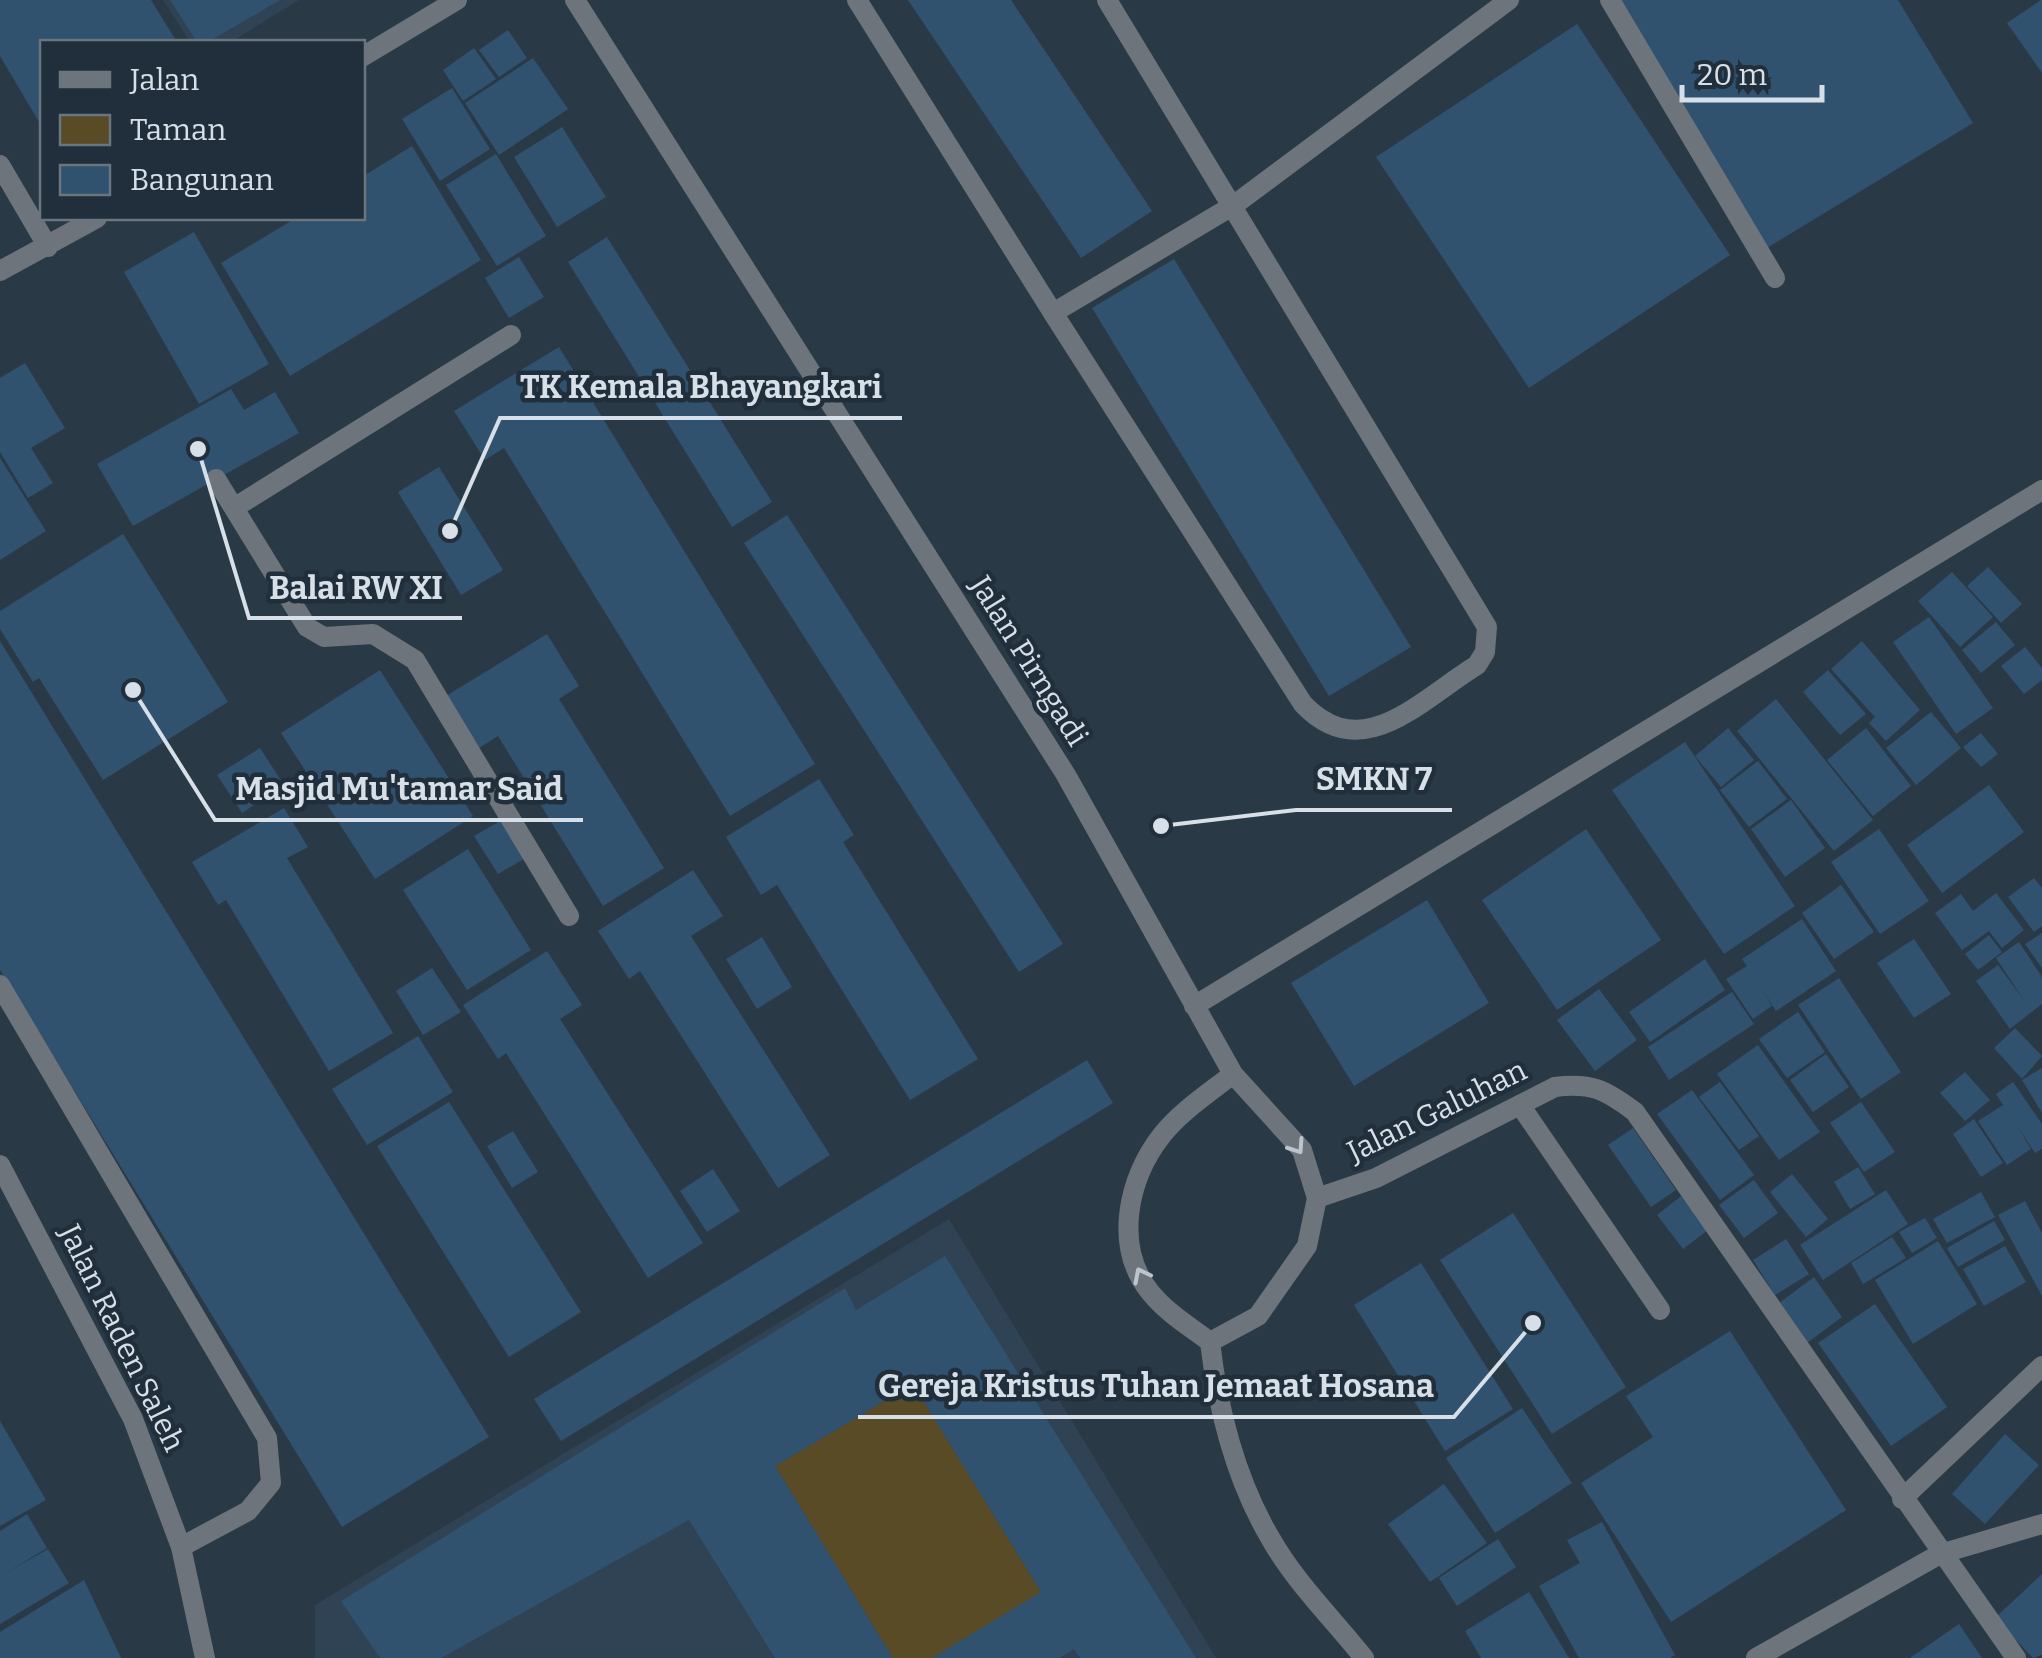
<svg xmlns="http://www.w3.org/2000/svg" width="2042" height="1658" viewBox="0 0 2042 1658" font-family="Bitter,serif">
	<style>
		.built { fill: #2f4355 }
		.green { fill: #584b25 }
		.building { fill: #31526e }
		.lines { fill: none; stroke-linecap: round; stroke-linejoin: round }
		.service { stroke: #6d747b; stroke-width: 20 }
		.minor { stroke: #6d747b; stroke-width: 20 }
		.oneway { stroke: #bcc5cd }
		.labels { text-anchor: middle; stroke-width: 9; stroke-linejoin: round; paint-order: stroke }
		.street-label { font-size: 30px; fill: #d7e0e8; stroke: #202f3b }
		.leader { fill: none; stroke: #d7e0e8; stroke-width: 4 }
		.callout-dot { fill: #d7e0e8; stroke: #202f3b; stroke-width: 4 }
		.callout-label { font-size: 32px; text-anchor: middle; font-weight: bold; fill: #d7e0e8; stroke: #202f3b; stroke-width: 9; stroke-linejoin: round; paint-order: stroke }
	</style>
	<rect width="100%" height="100%" fill="#2a3946"/>
	<path class="built" d="M163 0H299L231 42H190Z
		M949 1219 1216 1658H315V1605Z"/>
	<path class="green" d="M913 1384 1041 1592 932 1658H893L775 1466Z"/>
	<path class="building" d="M0 0H151L177 42H42V127L0 56Z
		M170 0H280L208 42H197Z
		M908 0H1011L1152 211 1081 258Z
		M1615 0H1898L1973 123 1767 248Z
		M2041 0H2042V73L2007 23Z
		M1577 24 1730 255 1529 388 1376 157Z
		M508 30 527 58 499 77 479 50Z
		M474 48 496 79 463 101 443 70Z
		M533 58 568 109 499 155 465 103Z
		M452 88 490 149 440 181 402 119Z
		M562 127 606 197 557 227 514 157Z
		M412 146 481 260 290 376 221 263 296 218H362V177Z
		M496 154 546 236 497 266 446 185Z
		M194 232 269 364 199 404 124 272Z
		M607 237 772 502 732 527 568 262Z
		M519 257 544 297 509 318 485 278Z
		M1174 259 1411 647 1329 696 1092 308Z
		M559 347 815 764 730 816 504 448 485 460 454 411Z
		M25 363 65 428 31 448 53 483 28 498 0 452V378Z
		M231 389 244 410 275 392 299 433 133 526 97 464Z
		M0 458 46 531 0 560Z
		M439 467 503 570 461 595 398 492Z
		M787 515 1063 944 1019 972 744 543Z
		M123 534 228 702 103 780 39 678 33 682 0 629V611Z
		M1988 567 2022 604 2001 623 1967 586Z
		M1952 572 1993 617 1960 647 1918 601Z
		M1929 617 1993 708 1956 734 1893 642Z
		M1996 622 2015 645 1981 673 1962 650Z
		M547 634 579 686 559 699 664 868 603 906 498 736 479 748 446 696Z
		M0 641 489 1437 342 1527 0 970Z
		M1862 641 1920 710 1886 741 1869 723 1875 717 1831 669Z
		M2025 647 2042 668V680L2024 694 2001 666Z
		M380 670 473 816 375 879 281 733Z
		M1828 670 1866 714 1840 735 1803 692Z
		M1776 699 1873 820 1834 851 1737 731Z
		M1931 712 1961 748 1916 785 1886 748Z
		M1728 728 1754 760 1721 787 1695 756Z
		M1866 728 1911 786 1873 816 1827 760Z
		M1981 733 1998 754 1981 767 1963 747Z
		M1685 742 1795 906 1724 954 1612 790Z
		M260 748 284 785 242 813 217 775Z
		M1758 761 1787 799 1749 827 1720 790Z
		M819 779 854 835 843 842 978 1059 910 1100 777 885 761 895 726 837Z
		M1989 785 2024 832 1942 893 1907 845Z
		M1791 800 1825 848 1785 877 1751 829Z
		M284 808 308 847 287 858 393 1033 329 1071 226 900 218 905 192 862Z
		M505 818 529 856 498 874 474 836Z
		M1586 829 1661 940 1557 1010 1482 900Z
		M1879 829 1929 901 1880 934 1831 862Z
		M468 849 531 950 467 990 403 890Z
		M693 870 723 916 691 936 830 1155 778 1188 640 971 629 979 598 931Z
		M2034 878 2042 888V926L2034 932 2008 897Z
		M1841 885 1874 932 1834 959 1802 913Z
		M1996 893 2024 930 2002 948 1989 931 1962 950 1935 913 1961 894 1973 911Z
		M1427 900 1489 1003 1354 1086 1291 983Z
		M1802 919 1836 971 1776 1011 1762 989 1772 1006 1753 1019 1726 979 1747 966 1742 959Z
		M2042 933V968L2025 944Z
		M1989 935 2002 952 1978 970 1965 954Z
		M762 937 792 987 757 1009 726 959Z
		M1914 939 1951 994 1914 1018 1877 963Z
		M2019 942 2042 977V1004L2010 1029 1976 981 1998 965 2026 1003 1996 958Z
		M547 951 582 1005 560 1019 703 1243 648 1278 506 1053 498 1059 463 1005Z
		M1705 959 1725 990 1650 1042 1629 1012Z
		M432 968 461 1012 423 1035 396 991Z
		M1839 978 1901 1072 1861 1099 1798 1005Z
		M1599 989 1637 1040 1595 1071 1557 1020Z
		M1732 992 1754 1024 1669 1080 1648 1047Z
		M1798 1012 1825 1052 1787 1078 1759 1039Z
		M2015 1028 2042 1056 2022 1079 1994 1048Z
		M418 1036 453 1092 367 1145 332 1089Z
		M1758 1045 1820 1132 1779 1160 1717 1074Z
		M1826 1054 1849 1087 1813 1112 1790 1080Z
		M1087 1060 1113 1103 561 1441 534 1399Z
		M2042 1068V1113L2022 1080Z
		M1965 1072 1990 1100 1965 1121 1940 1093Z
		M1720 1082 1759 1136 1739 1150 1699 1097Z
		M2013 1082 2042 1124V1149L2035 1153 2016 1124 2031 1149 2007 1165 1978 1121 2003 1105 1996 1094Z
		M1692 1090 1754 1175 1720 1200 1657 1114Z
		M449 1102 581 1312 509 1357 377 1146Z
		M1861 1102 1895 1152 1864 1172 1830 1123Z
		M1974 1119 2003 1163 1981 1177 1953 1134Z
		M1633 1128 1676 1190 1651 1207 1608 1145Z
		M513 1131 538 1172 512 1188 487 1146Z
		M1858 1167 1875 1194 1850 1209 1834 1182Z
		M713 1169 740 1211 707 1232 680 1191Z
		M1792 1174 1828 1219 1806 1237 1770 1192Z
		M1754 1180 1778 1213 1744 1238 1719 1205Z
		M1886 1190 1908 1224 1823 1280 1800 1245Z
		M1981 1192 1995 1217 1947 1243 1933 1219Z
		M1681 1196 1708 1230 1683 1249 1657 1215Z
		M2025 1201 2042 1233V1296L1998 1215Z
		M1513 1213 1626 1387 1552 1434 1440 1260Z
		M1925 1218 1937 1238 1912 1253 1899 1232Z
		M1994 1221 2005 1240 1958 1267 1947 1248Z
		M1892 1237 1906 1258 1863 1284 1851 1263Z
		M1786 1239 1809 1274 1775 1295 1753 1260Z
		M1938 1241 1977 1304 1913 1344 1875 1280Z
		M2005 1246 2026 1282 1984 1306 1963 1269Z
		M945 1256 1196 1658H1080L1074 1649 1059 1658H932L1041 1592 913 1384 775 1466 893 1658H775L689 1520 441 1658H380L341 1601 845 1288 856 1310Z
		M1421 1263 1513 1409 1445 1451 1354 1305Z
		M1814 1277 1842 1317 1807 1343 1779 1303Z
		M1875 1304 1947 1407 1891 1446 1818 1343Z
		M1730 1331 1846 1510 1671 1622 1581 1483 1653 1437 1626 1396Z
		M1522 1408 1572 1483 1495 1533 1446 1458Z
		M0 1421 46 1500 0 1526Z
		M2005 1434 2039 1465 1985 1524 1952 1494Z
		M1444 1484 1487 1543 1430 1582 1388 1524Z
		M27 1514 47 1548 6 1573 48 1549 69 1583 0 1624V1531Z
		M1602 1522 1675 1655 1670 1658H1579L1539 1586 1580 1563 1567 1540Z
		M1498 1539 1516 1567 1457 1606 1439 1578Z
		M2042 1574V1655L2033 1658 1995 1618Z
		M84 1580 121 1658H0V1632Z
		M1529 1592 1569 1658H1481L1465 1631Z
		M1959 1624 1982 1658H1910Z"/>
	<g class="lines">
		<path class="service" d="M857 0 1053 313 1234 205 1509 0
			M1610 0 1775 278
			M1053 313 1303 704C1362 766 1419 701 1477 665L1485 652 1487 627 1107 0
			M216 479 307 627 324 637 373 634 415 660 569 916
			M237 506 511 335
			M0 985 267 1438 271 1483 248 1511 181 1547
			M1520 1105 1660 1310"/>
		<path class="minor" d="M575 0 1066 775 1233 1074 1302 1150 1317 1198 1307 1246 1258 1316 1210 1342
			M362 57 457 0
			M0 165 48 247
			M0 271 97 218
			M1194 1006 2042 490
			M1233 1074C1209 1093 1181 1111 1162 1135 1128 1178 1113 1246 1150 1292 1167 1313 1189 1326 1210 1342 1218 1410 1236 1481 1272 1541 1296 1583 1334 1620 1364 1658
			M0 1165 133 1419 181 1547 205 1658
			M1317 1198 1376 1178 1555 1087C1591 1082 1606 1090 1635 1112L2016 1658
			M1902 1499 2042 1366
			M1756 1658 1940 1554 2042 1524"/>
	</g>
	<defs><path id="oneway-chevron" d="M-2-3.5L2.5 0L-2 3.5" fill="none" stroke-width="1.6" stroke-linecap="round" stroke-linejoin="round" transform="scale(2.5)"/></defs>
	<g class="oneway">
		<use href="#oneway-chevron" transform="translate(1297 1147) rotate(56)"/>
		<use href="#oneway-chevron" transform="translate(1141 1275) rotate(-117)"/>
	</g>
	<g class="labels">
		<g class="street-label">
			<text transform="translate(1029 661) rotate(58)" y="10">Jalan Pirngadi</text>
			<text transform="translate(1437 1111) rotate(-26)" y="10">Jalan Galuhan</text>
			<text transform="translate(122 1338) rotate(64)" y="10">Jalan Raden Saleh</text>
		</g>
	</g>
	<path class="leader" d="M450 531L500 418H902M198 449L249 618H462M1161 826L1296 810H1452M133 690L215 820H583M1533 1323L1454 1417H858"/>
	<g class="callout-dot">
		<circle cx="450" cy="531" r="10"/>
		<circle cx="198" cy="449" r="10"/>
		<circle cx="1161" cy="826" r="10"/>
		<circle cx="133" cy="690" r="10"/>
		<circle cx="1533" cy="1323" r="10"/>
	</g>
	<g class="callout-label">
		<text x="701" y="398">TK Kemala Bhayangkari</text>
		<text x="356" y="599">Balai RW XI</text>
		<text x="1374" y="790">SMKN 7</text>
		<text x="399" y="800">Masjid Mu'tamar Said</text>
		<text x="1156" y="1397">Gereja Kristus Tuhan Jemaat Hosana</text>
	</g>
	<rect x="40" y="40" width="325" height="180" fill="#202f3b" stroke="#697680" stroke-width="2.5"/>
	<rect x="60" y="72" width="50" height="15" fill="#6d747b" stroke="#697680" stroke-width="2.5"/>
	<text x="130" y="90" font-size="30" fill="#d7e0e8">Jalan</text>
	<rect x="60" y="115" width="50" height="30" fill="#584b25" stroke="#697680" stroke-width="2.5"/>
	<text x="130" y="140" font-size="30" fill="#d7e0e8">Taman</text>
	<rect x="60" y="165" width="50" height="30" fill="#31526e" stroke="#697680" stroke-width="2.5"/>
	<text x="130" y="190" font-size="30" fill="#d7e0e8">Bangunan</text>
	<path d="M1682 85v15h140v-15" fill="none" stroke="#d7e0e8" stroke-width="5"/>
	<text x="1697" y="85" font-size="30" fill="#d7e0e8" stroke="#202f3b" stroke-width="8" paint-order="stroke">20 m</text>
</svg>
